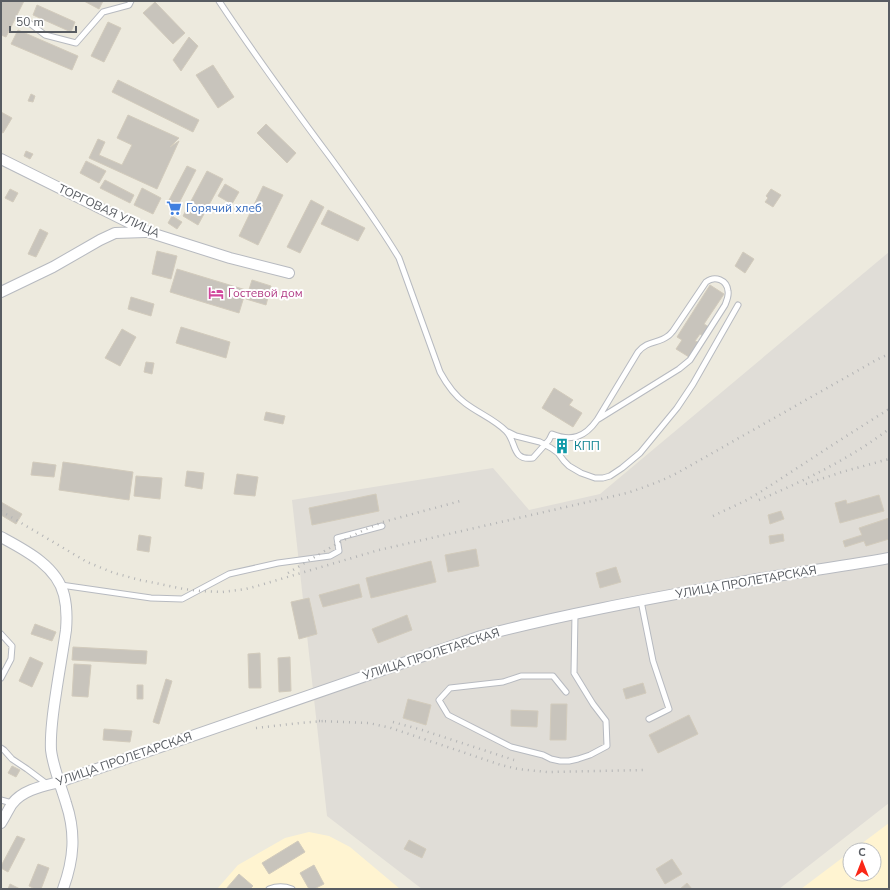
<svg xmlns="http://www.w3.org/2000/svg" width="890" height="890" viewBox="0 0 890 890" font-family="'Nunito Sans',sans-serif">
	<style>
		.commercial { fill: #fff4d1 }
		.industrial { fill: #e0ddd7 }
		.building { fill: #c8c4bc; stroke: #d2cbbc }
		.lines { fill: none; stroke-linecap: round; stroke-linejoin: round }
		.service-casing { stroke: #b7bac0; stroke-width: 7 }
		.minor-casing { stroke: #b7bac0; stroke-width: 12 }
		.service { stroke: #fff; stroke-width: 5 }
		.minor { stroke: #fff; stroke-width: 10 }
		.rail { stroke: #b3b4b5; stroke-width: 2.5; stroke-dasharray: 1 5; stroke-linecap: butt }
		.labels { text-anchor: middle; stroke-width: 4; stroke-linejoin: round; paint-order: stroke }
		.shop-label { font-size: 12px; fill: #366cbe; stroke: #fff; text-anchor: start }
		.street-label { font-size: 12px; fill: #585c62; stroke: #fff }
		.hotel-label { font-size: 12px; fill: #b23c85; stroke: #fff; text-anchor: start }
		.culture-label { font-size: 12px; fill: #0d838f; stroke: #fff; text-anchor: start }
	</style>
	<rect width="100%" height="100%" fill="#edeade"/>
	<path class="commercial" d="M889 823V889H801L850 852V874H874V850H853Z
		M309 832 329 836 350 847 400 889H217L238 865 285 838Z"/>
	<path class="industrial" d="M889 252V803L779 889H422L327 816 292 500 493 468 529 510 600 494Z"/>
	<path class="building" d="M1 1H24L6 37 1 35Z
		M84 1H103L99 9Z
		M155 2 185 33 173 44 143 13Z
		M37 5 75 22 71 32 33 15Z
		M108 22 121 28 104 62 91 56Z
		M18 30 78 56 72 70 11 44Z
		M189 37 198 46 181 71 173 60Z
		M213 65 234 97 218 108 196 75Z
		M118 80 199 120 193 132 112 92Z
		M31 94 35 96 33 102 28 101Z
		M1 112 12 118 3 133 1 132Z
		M128 115 179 138 170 147 179 141 157 189 89 158 98 139 105 142 99 155 122 165 132 145 117 138Z
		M266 124 296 153 287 163 257 133Z
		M26 151 33 154 30 159 24 156Z
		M86 161 106 171 99 183 80 173Z
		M187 166 196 170 177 207 168 202Z
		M207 171 223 179 198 225 183 216Z
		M105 180 134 195 130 203 100 188Z
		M225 184 239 192 232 204 218 196Z
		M263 186 283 195 258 245 239 236Z
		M142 188 161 198 153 214 134 205Z
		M10 189 18 193 13 202 5 198Z
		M771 189 781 195 773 207 765 202 768 198 766 196Z
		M311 200 324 207 300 253 287 247Z
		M328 210 365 228 358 241 321 224Z
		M172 216 182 222 177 229 168 223Z
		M40 229 48 233 36 257 28 254Z
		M157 251 177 256 171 279 152 274Z
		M743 252 754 259 745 273 735 266Z
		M177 269 246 290 239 313 170 292Z
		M252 280 271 286 266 305 246 299Z
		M710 285 724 294 704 324 709 327 703 336 700 334 695 341 698 342 689 357 676 349 682 340 677 337Z
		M131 297 154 304 151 316 128 309Z
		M181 327 230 342 226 358 176 343Z
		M122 329 136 337 120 366 105 358Z
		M146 362 154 363 152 374 144 372Z
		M554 388 573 400 569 405 582 413 573 427 542 408Z
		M266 412 285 416 283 424 264 420Z
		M562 442 566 446 563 450 558 447Z
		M33 462 56 465 54 477 31 475Z
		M63 462 133 472 129 500 59 490Z
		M187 471 204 473 202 489 185 486Z
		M237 474 258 477 255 496 234 494Z
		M136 476 162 478 160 499 134 496Z
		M376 494 379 511 312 525 309 508Z
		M879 495 884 511 840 523 835 503 846 500 847 504Z
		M1 502 22 514 16 524 1 515Z
		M781 511 784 519 770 524 768 515Z
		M889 518V539L866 546 864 541 845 547 843 541 862 535 859 528Z
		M783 534 784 541 770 544 769 536Z
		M139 535 151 537 149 552 137 550Z
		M476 549 479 566 448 572 445 555Z
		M431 561 436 582 371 598 366 578Z
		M616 567 621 582 600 588 596 573Z
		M359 584 362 597 323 607 319 595Z
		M309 598 317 634 299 639 291 602Z
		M407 615 412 630 378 643 372 629Z
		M35 624 56 632 52 641 31 634Z
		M73 647 147 651 146 664 72 660Z
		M260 653 261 688H249L248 654Z
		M30 657 43 663 32 687 19 681Z
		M290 657 291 691 279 692 278 658Z
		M74 664 91 665 88 697 72 696Z
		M166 679 172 681 159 724 153 722Z
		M643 683 646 693 626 699 623 689Z
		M137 685H143V699H137Z
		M408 699 431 705 426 725 403 718Z
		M551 704H567L566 740H550Z
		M511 710 538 711 537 727 511 726Z
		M689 715 698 734 658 753 649 735Z
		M104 729 132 731 130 742 103 740Z
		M12 766 20 770 16 777 8 773Z
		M17 836 25 839 8 872 1 868V866Z
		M409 840 426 849 422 858 404 849Z
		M298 841 305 852 269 874 262 863Z
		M672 859 682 874 665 884 656 869Z
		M38 864 49 868 41 889H35L29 886Z
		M314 865 324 884 314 889H309L300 873Z
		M239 874 253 886 250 889H226Z
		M687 883 692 889H680Z
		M10 884 20 889H8Z"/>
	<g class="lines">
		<g class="service-casing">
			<path id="service" d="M219 1C254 54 292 106 330 157 354 190 378 223 399 258L440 372C446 383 454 395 465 403 478 413 494 419 506 431 517 442 511 461 533 458L549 440 552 434C572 442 585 437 597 420L638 352C648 340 658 344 668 336 670 335 671 333 673 331L706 282C715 275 727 280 728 291 729 296 727 300 725 305L690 360 679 369 597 420
				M28 22 45 35 76 43 103 12 129 5 131 1
				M508 432 516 436 540 442 551 448 558 453 564 461 569 466 581 473 595 478H603L610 476 622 468 640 453 677 408 693 384 738 305
				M61 585 151 598 182 599 229 574 278 563 330 556 339 551 337 538 382 526
				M641 601 653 661 669 709 649 719
				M1 634 12 646 11 659 1 678
				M566 692 553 676H521L503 682 450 688 439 700 448 715 511 747 543 755 551 759 560 761H569L578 759 590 755 607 746 606 721 593 704 574 673 575 614
				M1 748 4 750 12 759 27 769 47 784
				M1 800 12 803
				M269 889C277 886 284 886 292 889"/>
		</g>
		<g class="minor-casing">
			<path id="minor" d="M1 159 148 232 230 258 289 273
				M1 292 53 267 100 240 115 233 146 232
				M1 537C25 550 57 566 64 595 67 607 67 618 66 630 63 651 59 672 56 693 53 712 50 731 51 750 53 767 61 786 66 803 76 833 74 859 63 889
				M1 823C5 817 8 810 12 804 22 790 43 786 59 782L481 636C572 612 665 596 757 579 801 572 845 566 889 558"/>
		</g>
		<use href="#service" class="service"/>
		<use href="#minor" class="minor"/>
		<path class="rail" d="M806 484 842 472 889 459
			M759 500C804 481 851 458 889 429
			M1 511 87 562 114 573 140 580 184 589 200 591 222 592 246 589 257 586 379 550 627 493C645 487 662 481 679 472L857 371 878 359 889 354
			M713 516 747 500 762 491 837 442 889 409
			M288 573 338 543 364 530 383 522 464 500
			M319 721 369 723 391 728 501 765 518 769 547 772 644 770
			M393 722 422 730 514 760
			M256 728 300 723 324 721"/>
	</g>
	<defs>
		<g id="supermarket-bare" transform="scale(1.2)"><path d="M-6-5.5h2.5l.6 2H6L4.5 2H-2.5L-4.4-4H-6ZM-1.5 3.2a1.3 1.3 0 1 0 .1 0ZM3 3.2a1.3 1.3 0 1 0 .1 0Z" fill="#3f7fe0" stroke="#fff" stroke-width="2.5" paint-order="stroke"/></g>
		<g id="hotel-bare" transform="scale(1.2)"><path d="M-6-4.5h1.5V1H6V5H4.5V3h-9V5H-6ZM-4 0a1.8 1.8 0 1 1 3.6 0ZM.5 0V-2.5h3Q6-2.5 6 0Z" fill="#d1479c" stroke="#fff" stroke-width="2.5" paint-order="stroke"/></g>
		<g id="building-bare" transform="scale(1.2)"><path d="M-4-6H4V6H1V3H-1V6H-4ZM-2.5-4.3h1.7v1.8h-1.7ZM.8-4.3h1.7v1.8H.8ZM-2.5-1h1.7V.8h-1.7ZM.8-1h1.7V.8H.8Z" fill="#0f9aa8" stroke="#fff" stroke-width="2.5" paint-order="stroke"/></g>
	</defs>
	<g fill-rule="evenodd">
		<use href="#supermarket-bare" x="174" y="208"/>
		<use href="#hotel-bare" x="216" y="293"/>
		<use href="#building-bare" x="562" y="446"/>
	</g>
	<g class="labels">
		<g class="shop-label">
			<text x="186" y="212">Горячий хлеб</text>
		</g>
		<g class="street-label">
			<text transform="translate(109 211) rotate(25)" y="4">ТОРГОВАЯ УЛИЦА</text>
			<text transform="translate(746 582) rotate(-10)" y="4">УЛИЦА ПРОЛЕТАРСКАЯ</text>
			<text transform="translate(431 654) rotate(-18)" y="4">УЛИЦА ПРОЛЕТАРСКАЯ</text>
			<text transform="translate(124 759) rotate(-19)" y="4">УЛИЦА ПРОЛЕТАРСКАЯ</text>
		</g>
		<g class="hotel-label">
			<text x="228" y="297">Гостевой дом</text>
		</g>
		<g class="culture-label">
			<text x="574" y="450">КПП</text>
		</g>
	</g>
	<rect width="890" height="890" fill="none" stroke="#585c62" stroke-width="4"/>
	<g transform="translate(862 862)"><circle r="19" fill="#ffffff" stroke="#bcbec0"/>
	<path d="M0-3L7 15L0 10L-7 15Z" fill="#fa2717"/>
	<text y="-6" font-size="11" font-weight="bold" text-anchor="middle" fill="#585c62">С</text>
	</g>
	<path d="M10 26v6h66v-6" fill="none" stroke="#585c62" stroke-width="2"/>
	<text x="16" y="26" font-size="12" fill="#585c62" stroke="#ffffff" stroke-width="3" paint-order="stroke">50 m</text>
</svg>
